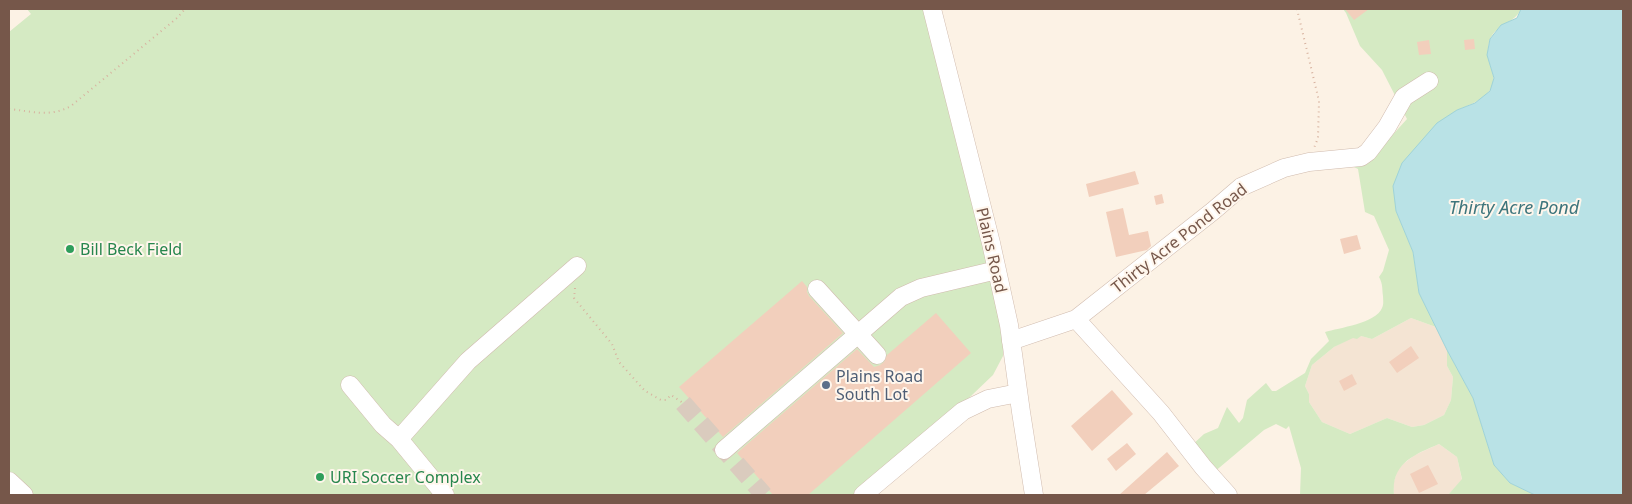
<svg xmlns="http://www.w3.org/2000/svg" width="1632" height="504" viewBox="0 0 1632 504" font-family="'Noto Sans',sans-serif">
	<style>
		.residential { fill: #f4e4d3 }
		.green { fill: #d5eac3 }
		.water { fill: #b9e2e6; stroke: #9fd3d8 }
		.building { fill: #f2cfbc }
		.lines { fill: none; stroke-linecap: round; stroke-linejoin: round }
		.minor-tunnel { stroke: #dacbbe; stroke-width: 18; stroke-dasharray: 18 9; stroke-linecap: butt }
		.minor-casing { stroke: #d0bbae; stroke-width: 19 }
		.path { stroke: #d7b29f; stroke-width: 2; stroke-dasharray: 1 4; stroke-linecap: butt }
		.minor { stroke: #fff; stroke-width: 18 }
		.leisure-dot { fill: #2e9e5b; stroke: #fff6ec; stroke-width: 2 }
		.service-dot { fill: #5c6f8a; stroke: #fff6ec; stroke-width: 2 }
		.labels { text-anchor: middle; stroke-width: 4; stroke-linejoin: round; paint-order: stroke }
		.street-label { font-size: 16px; fill: #76574a; stroke: #fff6ec }
		.leisure-label { font-size: 16px; fill: #27864d; stroke: #fff6ec; text-anchor: start }
		.service-label { font-size: 16px; fill: #4e5e75; stroke: #fff6ec; text-anchor: start }
		.water-label { font-size: 18px; font-style: italic; fill: #3d757c; stroke: #fff6ec }
	</style>
	<rect width="100%" height="100%" fill="#fcf2e5"/>
	<path class="residential" d="M1411 318 1436 327 1447 350V366L1453 377 1451 400 1444 415 1424 425 1412 427 1387 418 1350 434 1322 422 1309 402V394L1305 386 1312 365 1334 347 1353 337 1361 336 1372 339Z
		M1439 444 1457 457 1462 480 1448 495H1394L1393 485 1398 468 1415 455Z"/>
	<path class="green" d="M27 9H924L1004 328 1003 356 993 375 905 459 859 495H22L9 483V32L31 14Z
		M1340 9H1521C1514 24 1500 22 1491 37 1489 40 1489 44 1488 48 1487 58 1491 66 1493 75 1497 95 1472 104 1457 110L1396 211 1413 252 1419 293 1436 327 1411 318 1372 339 1361 336 1357 339 1353 338 1334 347 1312 365 1305 386 1309 394V402L1322 422 1350 434 1387 418 1412 427 1424 425 1444 415 1451 400 1453 377 1447 366V350L1473 398 1494 465 1510 483 1535 495H1448L1462 479 1457 457 1439 444C1414 455 1391 463 1394 495H1300L1301 468 1289 426 1286 429 1276 424 1264 430 1213 473 1190 447 1204 434 1218 428 1227 407 1239 423 1243 418 1247 400 1266 383 1272 391H1276L1305 373 1311 359 1329 341 1325 332C1339 328 1376 323 1382 308 1384 304 1383 300 1383 296 1382 289 1383 284 1379 277L1383 271 1389 250 1374 216 1365 212 1358 169 1352 166 1388 140 1407 119 1382 70 1360 46 1346 13 1343 9Z"/>
	<path class="water" d="M1521 9H1623V495H1535L1510 483 1494 465 1473 398 1447 350 1419 293 1413 252 1396 211 1393 186 1402 163 1437 123 1457 110 1475 103 1490 91 1494 78 1487 55 1490 39 1501 25 1517 18Z"/>
	<path class="building" d="M1345 9H1369L1354 20Z
		M1474 39 1475 49 1465 50 1464 40Z
		M1429 40 1431 54 1419 55 1417 42Z
		M1135 171 1139 184 1089 197 1086 184Z
		M1162 194 1164 203 1156 205 1154 196Z
		M1123 208 1129 235 1148 231 1151 246 1147 250 1116 257 1106 212Z
		M1357 235 1361 249 1344 254 1340 239Z
		M802 281 807 287V292L809 296 843 333 723 437 679 387Z
		M936 313 971 353 808 495H773L737 453 857 349 874 367 880 365 884 362 887 355Z
		M1411 346 1419 358 1397 373 1389 362Z
		M1352 374 1357 384 1344 391 1339 381Z
		M1112 390 1133 414 1092 451 1071 426Z
		M1127 443 1136 454 1116 471 1107 459Z
		M1167 452 1179 466 1144 495H1119Z
		M1428 465 1438 484 1419 493 1410 474Z"/>
	<g class="lines">
		<path class="minor-tunnel" d="M683 403 764 495"/>
		<g class="minor-casing">
			<path id="minor" d="M932 9 991 243 1009 325 1021 412 1034 495
				M817 289 877 355
				M1076 319 1161 413 1203 467 1228 495
				M1011 341 1076 319 1213 211 1241 187 1284 168 1309 162 1361 157 1368 152 1387 127 1404 97 1429 81
				M350 385 383 425 399 439 445 495
				M399 439 468 361 577 266
				M724 450 901 297 921 288 997 270
				M9 481 24 495
				M863 495 963 411 988 399 1018 393"/>
		</g>
		<path class="path" d="M1297 9 1319 101 1318 138 1314 148
			M9 109C32 111 49 118 71 106L177 18 185 9
			M575 288 574 298 612 344 619 362 645 391 661 400H666L671 395 683 403"/>
		<use href="#minor" class="minor"/>
	</g>
	<g class="leisure-dot">
		<circle cx="70" cy="249" r="5"/>
		<circle cx="320" cy="477" r="5"/>
	</g>
	<circle class="service-dot" cx="826" cy="385" r="5"/>
	<g class="labels">
		<g class="street-label">
			<text transform="translate(1179 238) rotate(-38)" y="6">Thirty Acre Pond Road</text>
			<text transform="translate(992 250) rotate(77)" y="6">Plains Road</text>
		</g>
		<g class="leisure-label">
			<text x="80" y="255">Bill Beck Field</text>
			<text x="330" y="483">URI Soccer Complex</text>
		</g>
		<g class="service-label">
			<text x="836" y="382">Plains Road<tspan x="836" dy="18">South Lot</tspan></text>
		</g>
		<g class="water-label">
			<text x="1514" y="214">Thirty Acre Pond</text>
		</g>
	</g>
	<rect width="1632" height="504" fill="none" stroke="#76574a" stroke-width="20"/>
</svg>
